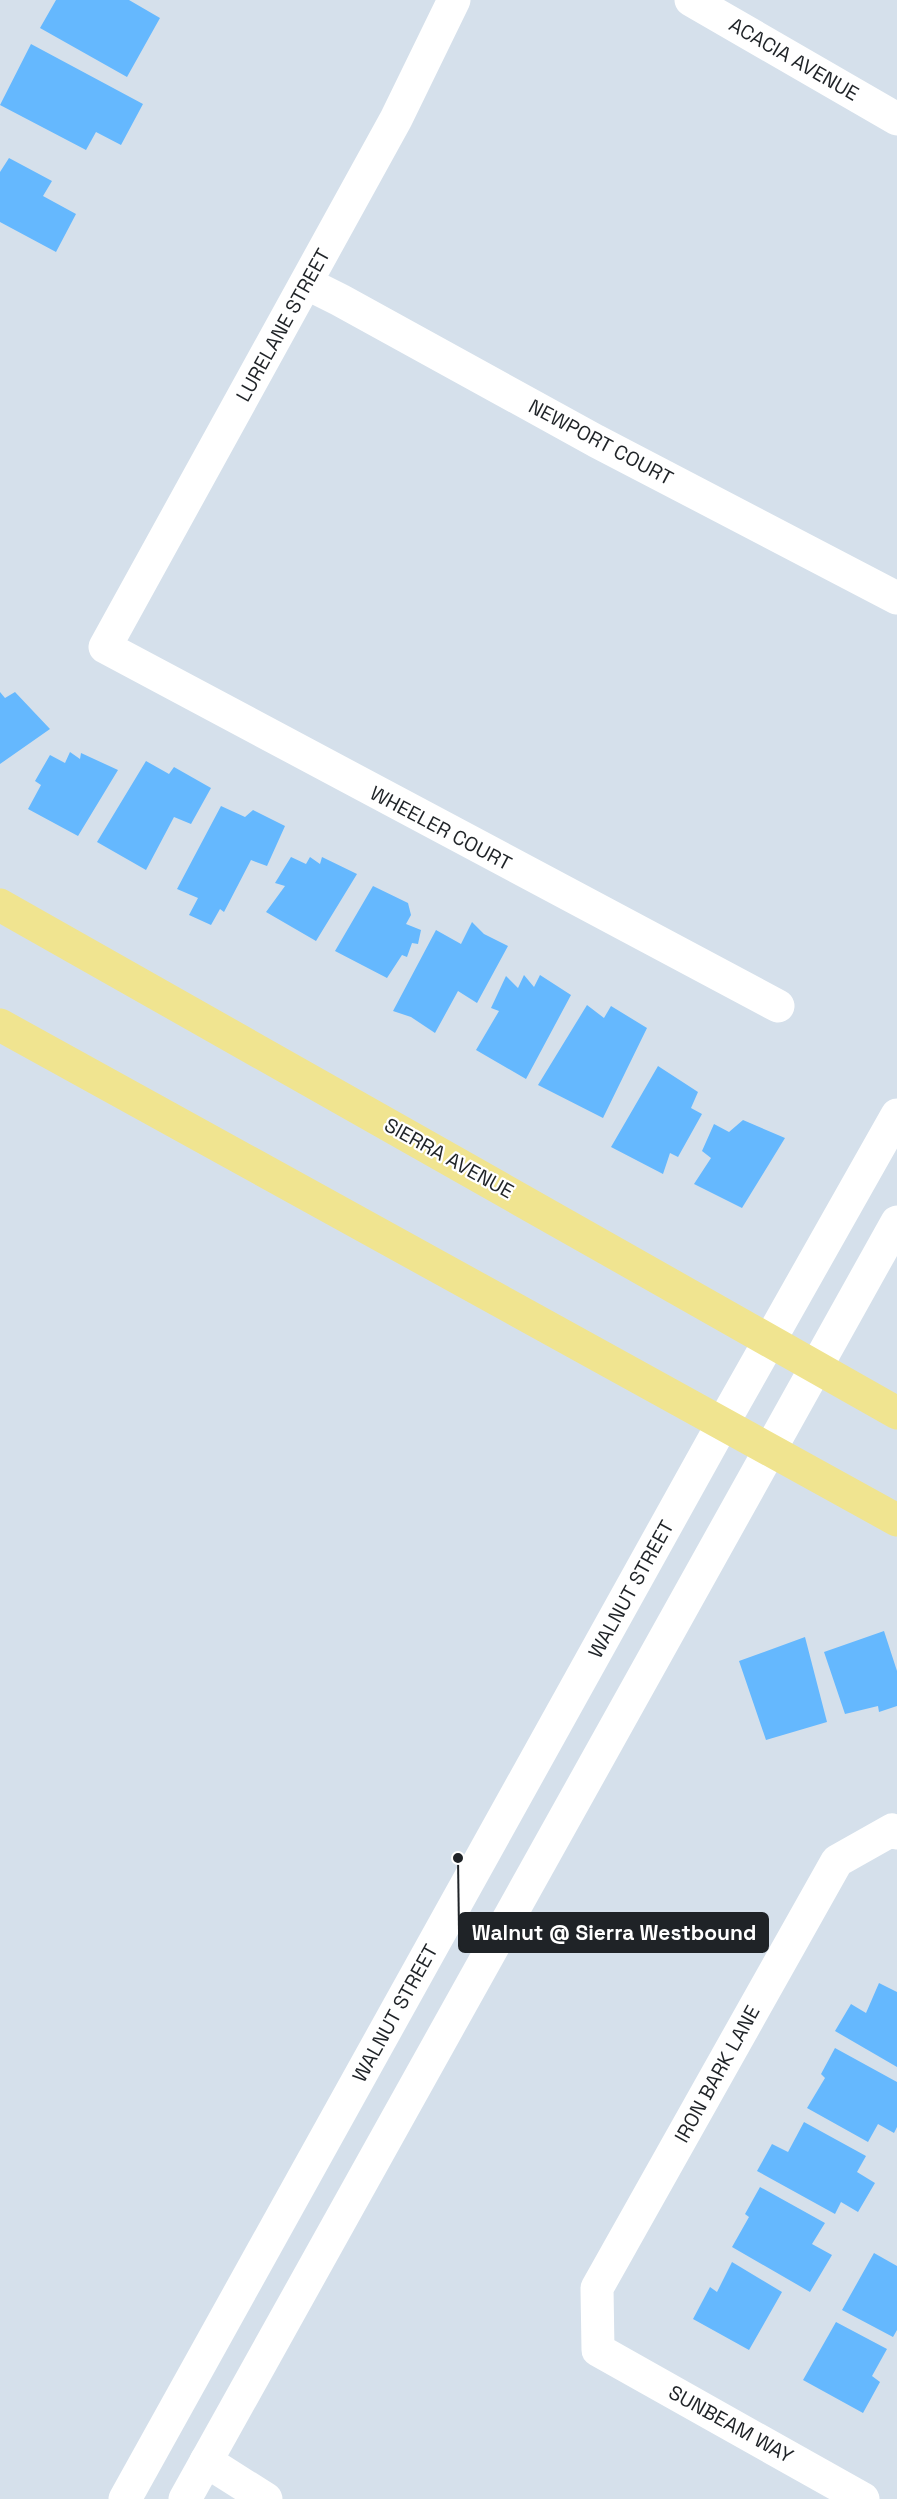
<svg xmlns="http://www.w3.org/2000/svg" width="897" height="2499" viewBox="0 0 897 2499" font-family="'Space Grotesk',sans-serif">
	<style>
		.building { fill: #65b8fe }
		.lines { fill: none; stroke-linecap: round; stroke-linejoin: round }
		.minor { stroke: #fff; stroke-width: 33 }
		.tertiary { stroke: #fff; stroke-width: 33 }
		.primary { stroke: #f0e490; stroke-width: 33 }
		.labels { text-anchor: middle; stroke-width: 4.5; stroke-linejoin: round; paint-order: stroke }
		.street-label { font-size: 20px; fill: #1f2327; stroke: #fff }
		.leader { fill: none; stroke: #1f2327; stroke-width: 2 }
		.callout-dot { fill: #1f2327; stroke: #fff; stroke-width: 2 }
		.callout { fill: #1f2327; stroke: #1f2327; stroke-width: 2 }
		.callout-label { font-size: 21px; text-anchor: middle; font-weight: bold; fill: #fff }
	</style>
	<rect width="100%" height="100%" fill="#d5e0eb"/>
	<path class="building" d="M56 0H129L160 18 127 77 40 28Z
		M31 44 143 104 121 145 96 132 86 150 0 105Z
		M9 158 52 181 43 196 76 214 56 252 0 222V172Z
		M0 692 5 698 15 692 50 729 0 764Z
		M70 752 80 759 81 753 118 770 78 836 28 809 41 785 35 781 50 755 65 763Z
		M146 761 169 774 174 767 211 788 191 824 174 817 146 870 97 842Z
		M221 806 245 817 253 810 285 826 267 866 251 860 224 912 220 909 211 925 189 915 198 898 177 889Z
		M291 857 306 864 310 857 320 864 322 857 357 874 316 941 266 912 285 886 275 883Z
		M373 886 408 903 411 915 406 924 421 930 418 944 412 943 407 957 402 955 387 978 335 951Z
		M472 922 484 934 508 946 477 1003 458 991 435 1033 411 1017 393 1011 436 930 461 944Z
		M524 975 534 987 540 975 571 995 526 1079 476 1050 499 1011 491 1008 506 976 518 988Z
		M587 1005 604 1018 611 1006 647 1028 603 1118 538 1085Z
		M658 1066 698 1092 691 1108 702 1114 678 1157 670 1153 663 1174 611 1147Z
		M743 1120 785 1138 742 1208 694 1184 711 1158 702 1151 714 1124 729 1132Z
		M884 1631 897 1671V1706L879 1712 878 1706 845 1714 824 1652Z
		M805 1637 827 1722 766 1740 739 1661Z
		M879 1983 897 1992V2067L835 2031 851 2004 866 2013Z
		M835 2048 897 2082V2127L894 2133 878 2124 868 2142 807 2108 825 2078 821 2074Z
		M804 2122 866 2156 857 2172 875 2183 858 2212 841 2202 835 2214 757 2171 772 2144 788 2152Z
		M760 2187 825 2223 812 2244 832 2255 810 2292 732 2247 749 2217 745 2214Z
		M874 2253 897 2266V2330L893 2337 842 2310Z
		M732 2262 782 2292 749 2350 693 2319 710 2287 717 2292Z
		M836 2322 887 2349 872 2376 880 2382 863 2413 803 2380Z"/>
	<g class="lines">
		<path class="minor" d="M454 0 396 119 105 647 778 1006
			M691 0 897 119
			M306 283 340 300 596 441 897 598
			M206 2461 266 2499
			M863 2499 598 2350 597 2288 837 1861 892 1830 897 1833"/>
		<path class="tertiary" d="M125 2499 723 1423 897 1115
			M185 2499 897 1222"/>
		<path class="primary" d="M0 905 897 1413
			M0 1025 897 1520"/>
	</g>
	<g class="labels">
		<g class="street-label">
			<text transform="translate(794 59) rotate(30)" y="7">ACACIA AVENUE</text>
			<text transform="translate(283 325) rotate(-61)" y="7">LURELANE STREET</text>
			<text transform="translate(601 442) rotate(28)" y="7">NEWPORT COURT</text>
			<text transform="translate(441 828) rotate(28)" y="7">WHEELER COURT</text>
			<text transform="translate(449 1158) rotate(29)" y="7">SIERRA AVENUE</text>
			<text transform="translate(631 1589) rotate(-61)" y="7">WALNUT STREET</text>
			<text transform="translate(395 2013) rotate(-61)" y="7">WALNUT STREET</text>
			<text transform="translate(717 2074) rotate(-61)" y="7">IRON BARK LANE</text>
			<text transform="translate(731 2424) rotate(29)" y="7">SUNBEAM WAY</text>
		</g>
	</g>
	<path class="leader" d="M458 1858L459 1932"/>
	<circle class="callout-dot" cx="458" cy="1858" r="6"/>
	<rect class="callout" x="459" y="1913" width="309" height="39" rx="6"/>
	<g class="callout-label">
		<text x="614" y="1940">Walnut @ Sierra Westbound</text>
	</g>
</svg>
